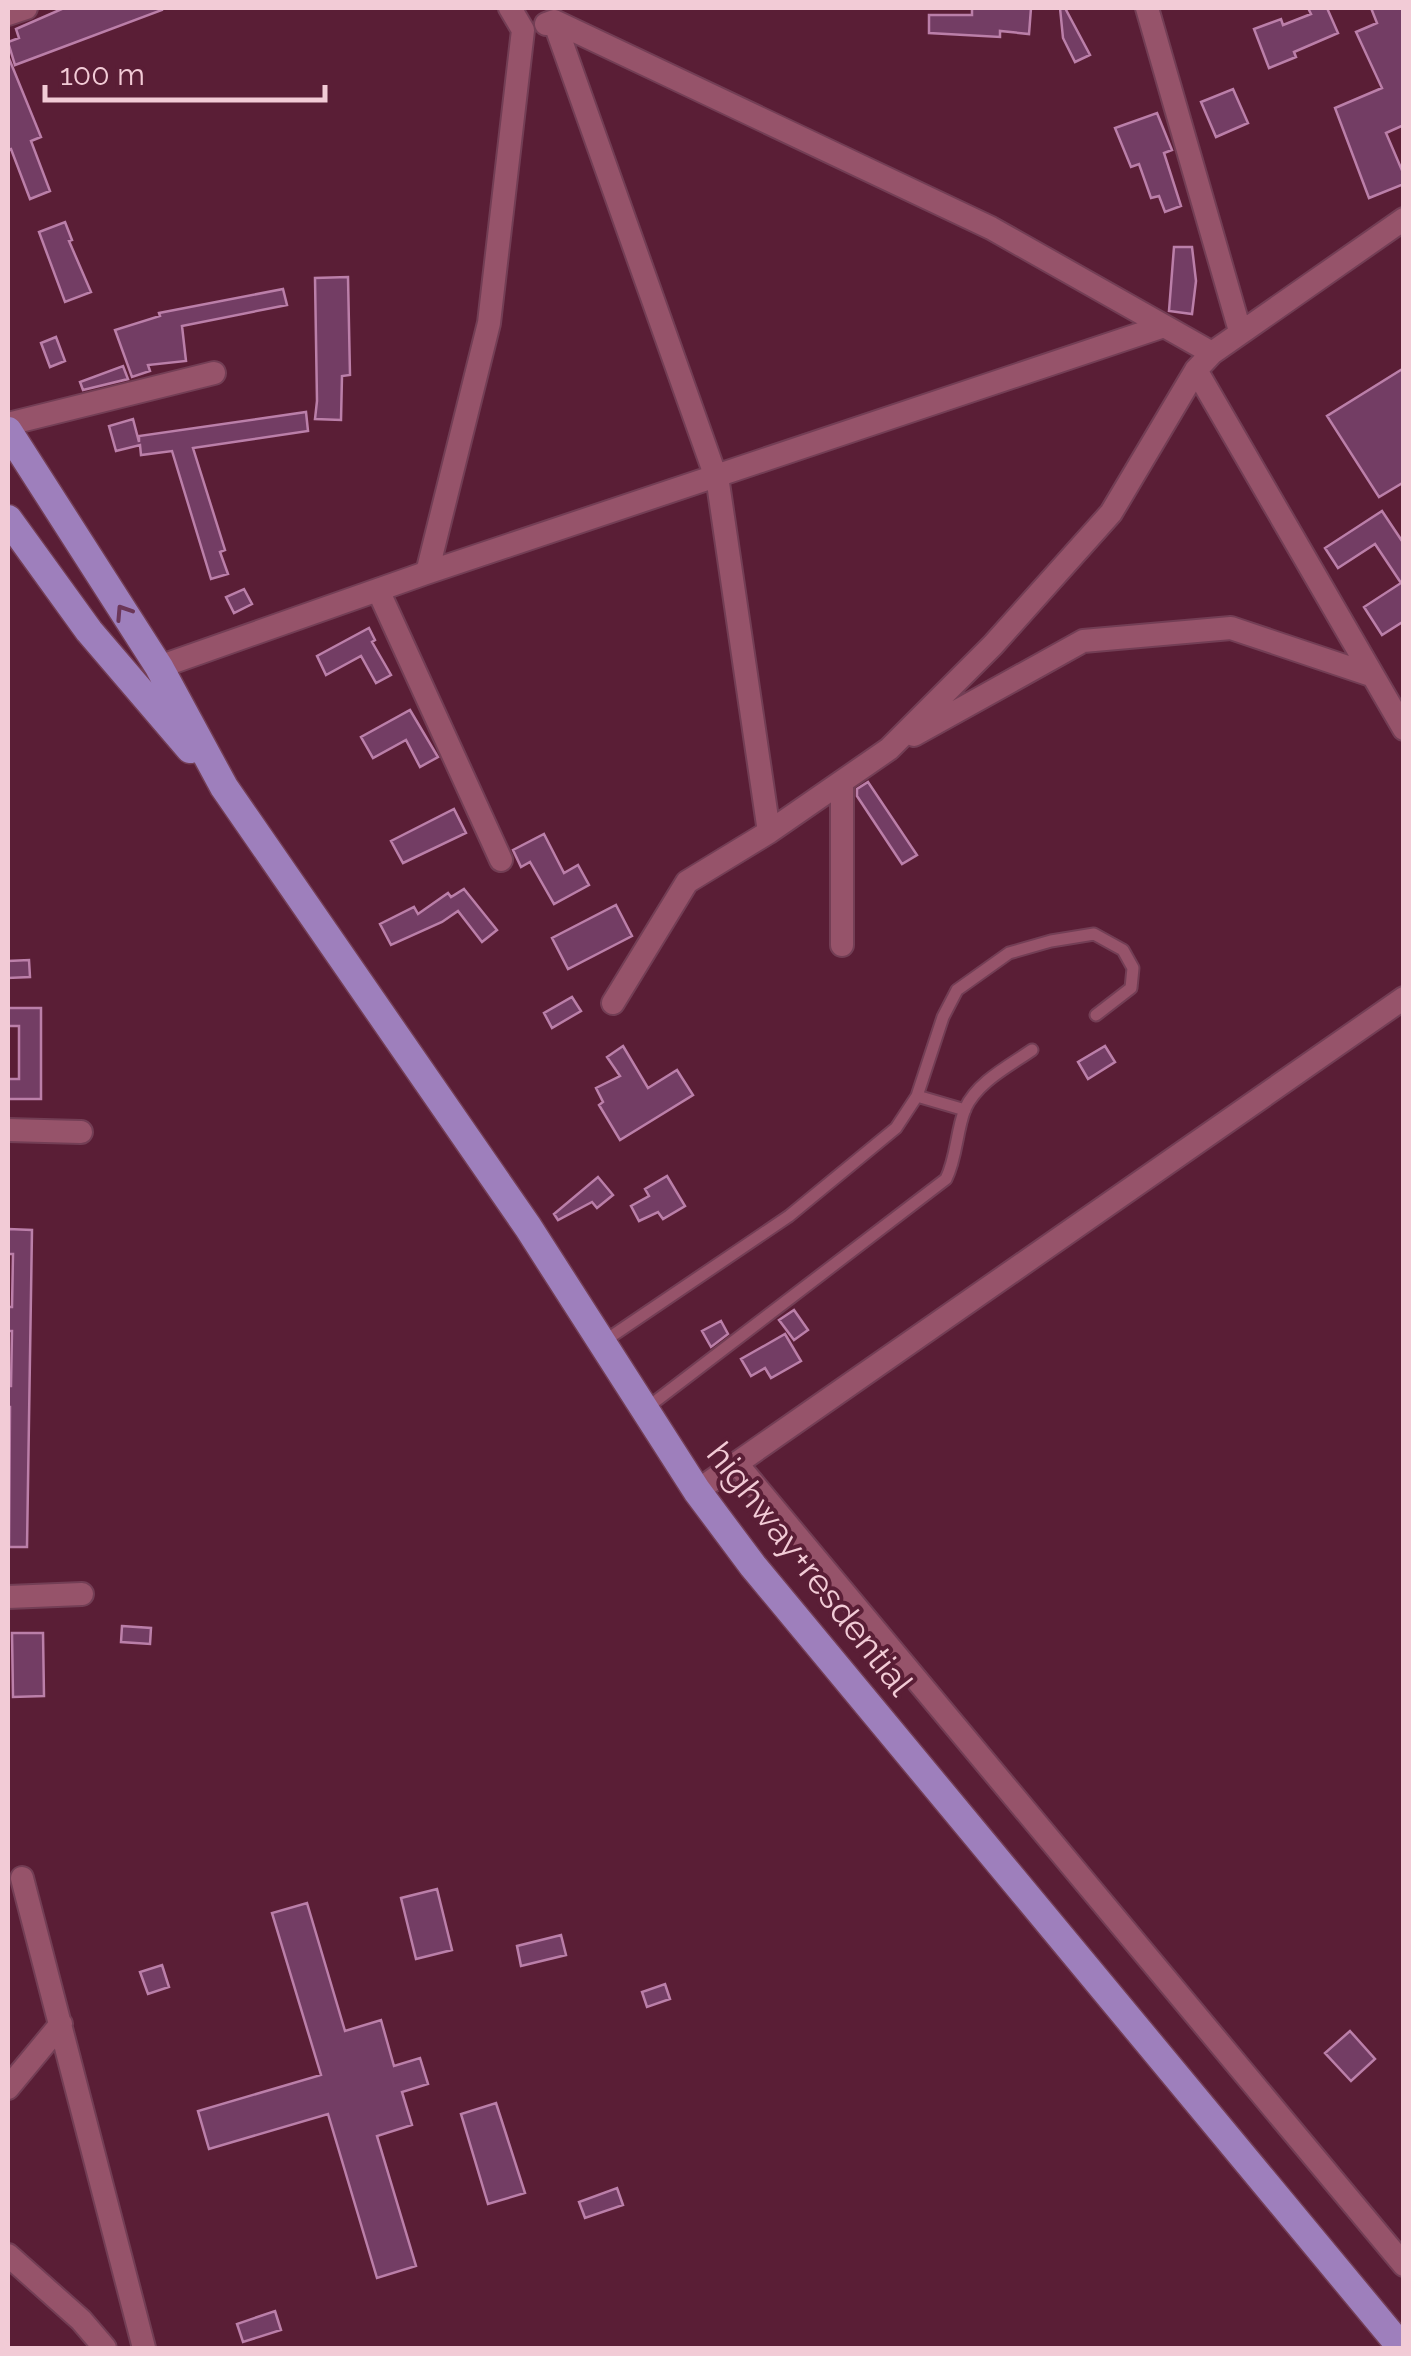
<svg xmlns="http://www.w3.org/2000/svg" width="1411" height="2356" viewBox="0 0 1411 2356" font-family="Raleway,sans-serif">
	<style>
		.building { fill: #733d64; stroke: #bb7fa9; stroke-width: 2.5 }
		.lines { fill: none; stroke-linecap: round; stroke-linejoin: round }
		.service-casing { stroke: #733e55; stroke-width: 15 }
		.minor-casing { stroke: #733e55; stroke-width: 26 }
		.trunk-casing { stroke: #733e55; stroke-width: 31 }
		.service { stroke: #96536a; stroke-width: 11 }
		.minor { stroke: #96536a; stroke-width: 22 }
		.trunk { stroke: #9e7fbc; stroke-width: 28 }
		.oneway { stroke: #6b3658 }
		.labels { text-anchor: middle; stroke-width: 8; stroke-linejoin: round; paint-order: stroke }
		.street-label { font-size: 35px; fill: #f2cbd6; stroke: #5a1e36 }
	</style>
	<rect width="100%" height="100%" fill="#5a1e36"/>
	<path class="building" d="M64 8H162V10L15 65 8 42 19 38 16 29Z
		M972 8H1031L1029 34 1000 31V37L929 33V15H972Z
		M1060 8H1065L1090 55 1075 62 1063 38Z
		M1308 8H1327L1338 33 1294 52 1296 57 1269 68 1254 29 1281 19 1283 25 1311 14Z
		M1371 8H1404V125L1386 133 1404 175V184L1369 198 1335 108 1382 88 1356 32 1377 23Z
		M8 56 41 137 31 141 50 191 30 199 11 149 8 150Z
		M1233 89 1248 123 1216 137 1201 102Z
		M1157 113 1172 150 1164 153 1181 206 1165 212 1159 196 1151 198 1139 164 1131 167 1115 128Z
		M65 222 72 240 69 241 91 292 65 302 39 232Z
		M1174 247H1192L1196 281 1192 314 1169 311Z
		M348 277 350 375 342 376 341 420 315 419 317 401 315 278Z
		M283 289 287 305 182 326 186 361 148 365 150 371 132 377 115 330 160 316 159 313Z
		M56 337 65 361 50 367 41 343Z
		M123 366 128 379 83 390 80 382Z
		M1404 368V482L1379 497 1327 416Z
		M306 412 308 431 193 448 225 550 220 552 228 574 211 579 172 451 141 455 140 445 116 451 109 426 133 419 139 442V436Z
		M1382 511 1404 544V621L1382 635 1364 607 1401 583 1375 544 1338 568 1325 548Z
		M244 589 252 604 234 613 226 597Z
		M369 628 375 640 372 642 391 675 376 683 361 656 326 675 317 656Z
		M410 710 438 757 420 767 406 740 373 758 361 737Z
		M868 782 917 855 902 864 857 796V789Z
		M454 809 466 833 403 863 391 841Z
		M544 834 564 873 578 865 589 885 554 904 530 862 521 867 513 850Z
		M464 889 497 930 482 942 458 911 442 922 391 945 380 924 414 907 418 914 448 893 451 897Z
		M616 905 632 936 568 969 552 938Z
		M29 960 30 977 8 978V961Z
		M572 997 581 1011 552 1028 544 1013Z
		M8 1008H41V1099H8V1079H19V1026H8Z
		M623 1046 648 1088 677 1070 693 1095 620 1140 599 1105 603 1102 596 1088 620 1076 607 1057Z
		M1105 1046 1115 1062 1088 1079 1078 1062Z
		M667 1176 685 1206 663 1219 658 1212 639 1221 631 1206 649 1196 645 1189Z
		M598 1177 613 1195 597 1208 592 1202 558 1220 554 1214Z
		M8 1229 32 1230 27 1547H9L10 1407H8V1386H11L12 1331H8V1307H12L13 1254H8Z
		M794 1310 808 1330 794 1340 779 1320Z
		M721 1321 728 1334 711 1347 702 1331Z
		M785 1334 801 1361 771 1378 765 1368 751 1376 741 1359Z
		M122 1626 151 1628 150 1644 121 1642Z
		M12 1633H43L44 1696 13 1697Z
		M437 1889 452 1950 416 1959 401 1898Z
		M307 1903 345 2031 381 2020 394 2066 420 2058 428 2084 402 2092 412 2125 377 2136 416 2266 377 2278 328 2114 209 2149 198 2111 321 2075 272 1913Z
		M561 1935 566 1955 521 1966 517 1946Z
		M162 1965 169 1987 148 1994 140 1972Z
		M665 1984 670 1999 647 2007 642 1992Z
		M1350 2031 1375 2059 1351 2081 1325 2053Z
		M496 2103 525 2193 488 2204 461 2114Z
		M617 2188 623 2205 585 2218 579 2202Z
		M275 2311 281 2330 243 2342 237 2324Z"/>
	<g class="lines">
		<g class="service-casing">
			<path id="service" d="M917 1096 965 1110
				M603 1342 789 1216 896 1128 917 1096 943 1017 957 990 1009 953 1051 941 1094 934 1123 950 1133 968 1131 988 1096 1015
				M644 1410 946 1179C957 1157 956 1132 965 1109 977 1082 1009 1066 1032 1050"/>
		</g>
		<g class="minor-casing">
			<path id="minor" d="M1147 8 1240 331
				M8 14 26 8
				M554 21 718 483 769 832
				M546 24 554 21 991 228 1212 353
				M1196 370 1404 729
				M8 424 214 373
				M423 574 1164 326
				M378 590 501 860
				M159 667 423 574 428 569 489 323 523 30 510 8
				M914 735 1083 641 1231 628 1371 675
				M842 784V945
				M613 1003 687 882 769 832 889 749 993 645 1111 513 1196 370 1212 353 1404 219
				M8 1130 81 1132
				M737 1464 1404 2265
				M697 1491 1404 998
				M8 1597 82 1594
				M22 1878 144 2348
				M8 2088 61 2024
				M8 2255 81 2320 105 2348"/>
		</g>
		<g class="trunk-casing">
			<path id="trunk" d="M8 431 159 667 224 787 528 1227 697 1491 753 1566 1402 2348
				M8 519 89 631 190 749"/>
		</g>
		<use href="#service" class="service"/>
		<use href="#minor" class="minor"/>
		<use href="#trunk" class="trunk"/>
	</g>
	<defs><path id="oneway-chevron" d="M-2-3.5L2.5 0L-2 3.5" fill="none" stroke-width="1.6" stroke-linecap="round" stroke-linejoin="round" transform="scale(2.5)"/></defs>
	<use class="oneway" href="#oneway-chevron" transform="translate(123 612) rotate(-123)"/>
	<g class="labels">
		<g class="street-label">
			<text transform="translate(810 1569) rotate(52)" y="12">highway+resdential</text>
		</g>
	</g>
	<rect width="1411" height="2356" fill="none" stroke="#f2cbd6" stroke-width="20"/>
	<path d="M45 85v15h280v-15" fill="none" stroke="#f2cbd6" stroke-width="5"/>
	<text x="60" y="85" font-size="30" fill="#f2cbd6" stroke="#5a1e36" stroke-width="8" paint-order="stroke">100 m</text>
</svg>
